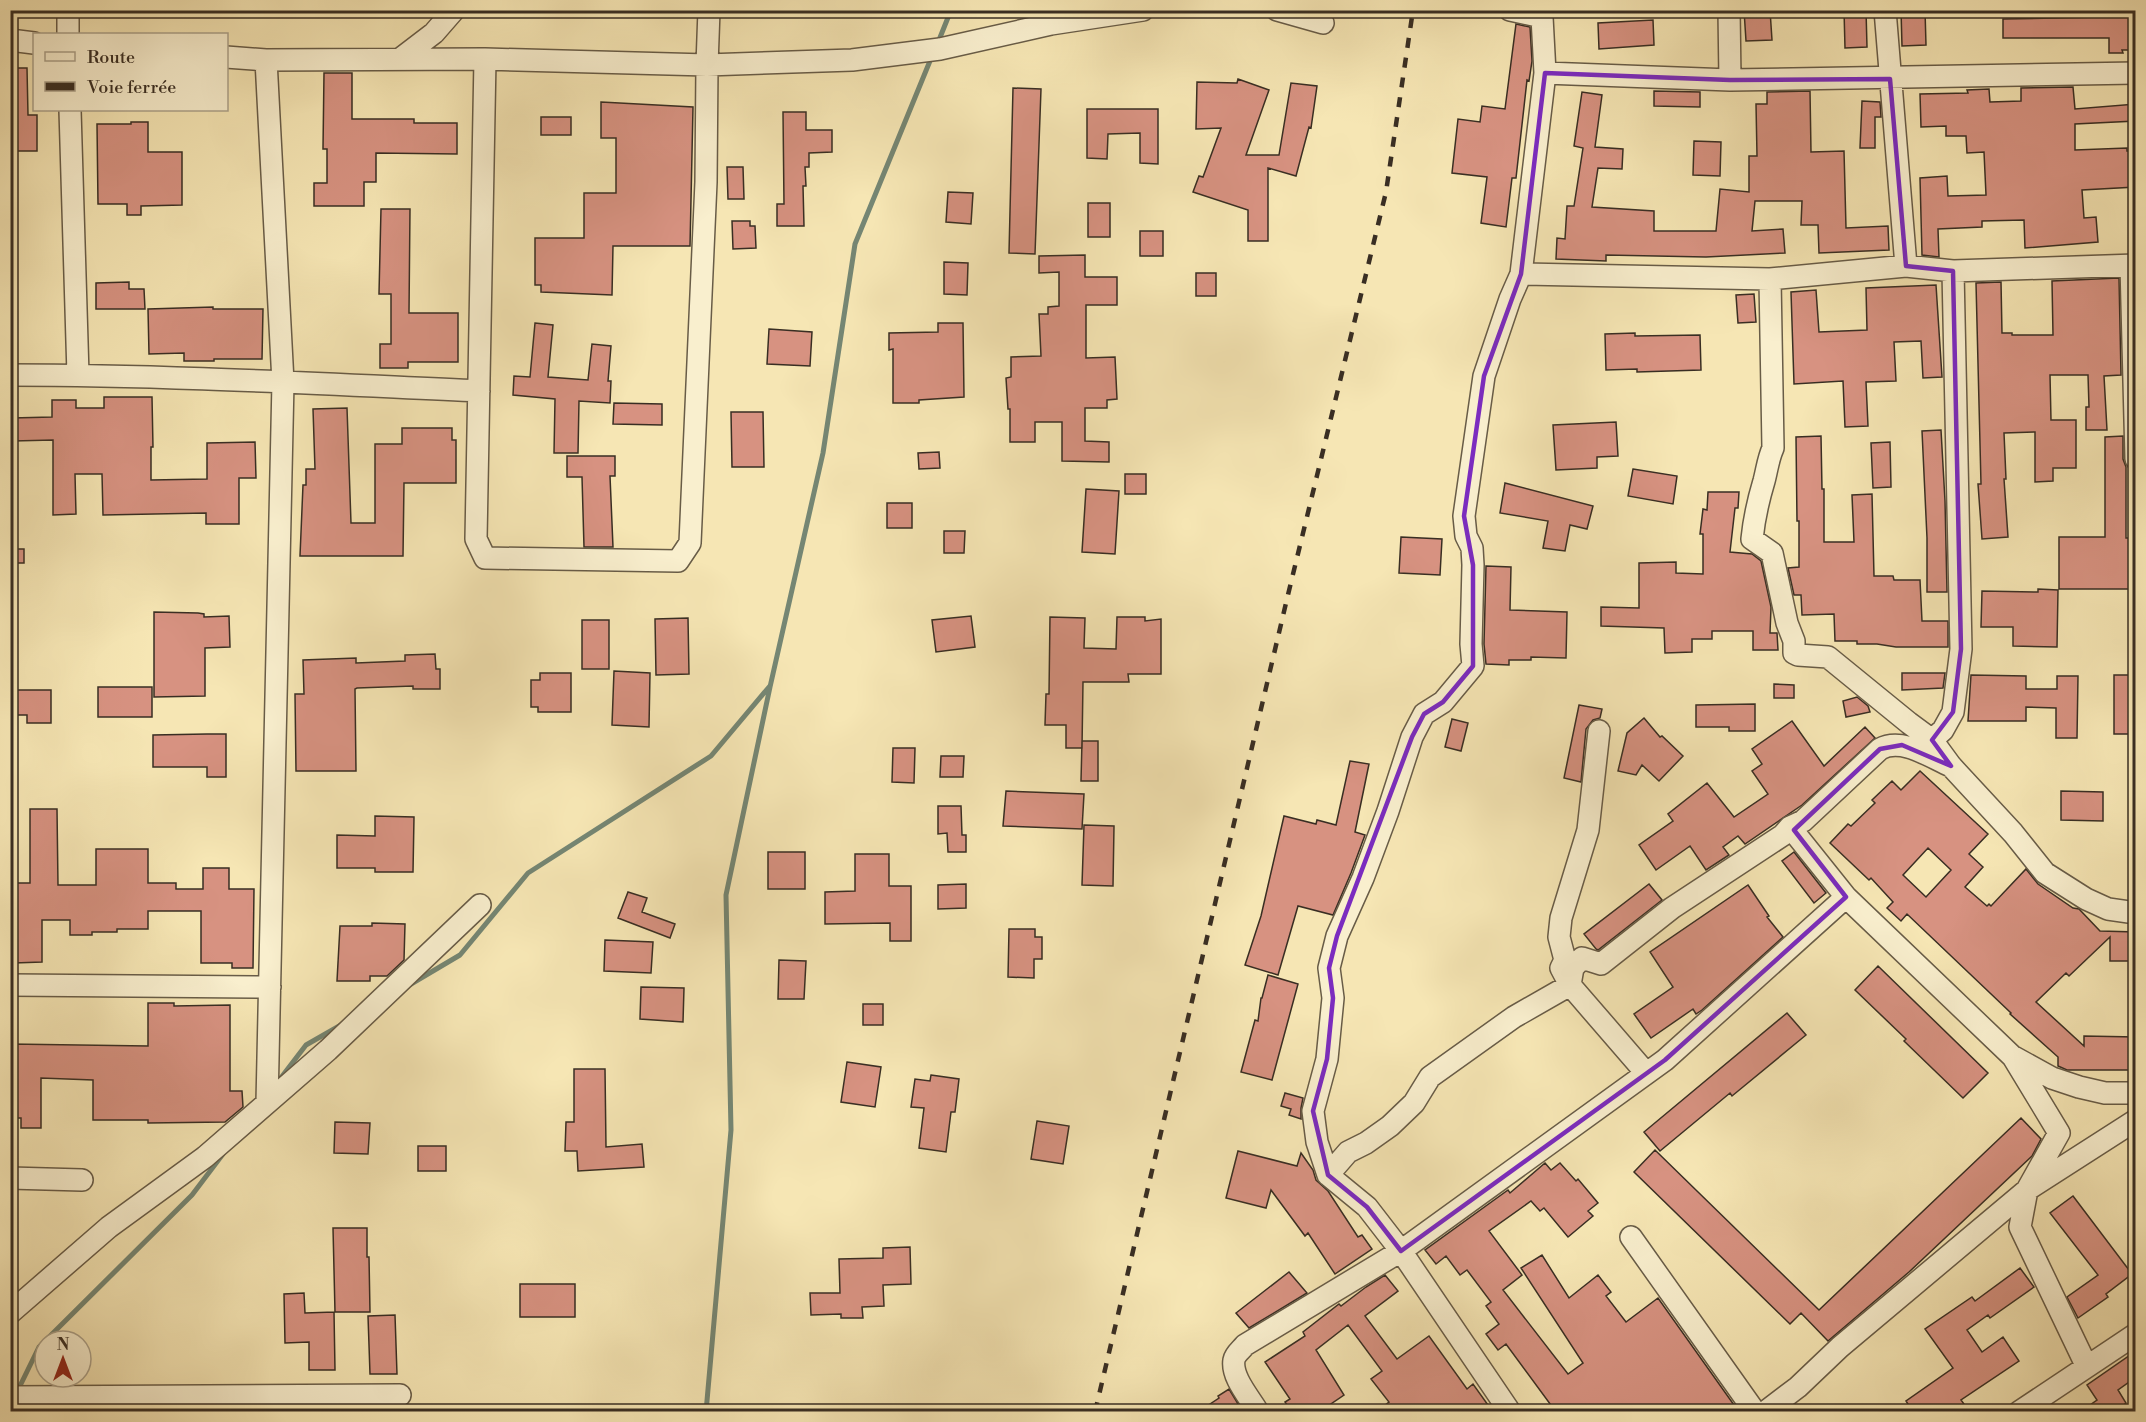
<svg xmlns="http://www.w3.org/2000/svg" width="2146" height="1422" viewBox="0 0 2146 1422" font-family="'Libre Bodoni',serif">
	<style>
		.lines { fill: none; stroke-linecap: round; stroke-linejoin: round }
		.stream { stroke: #758673; stroke-width: 5 }
		.building { fill: #d79281; stroke: #392e23; stroke-width: 1.5; fill-rule: evenodd }
		.minor-casing { stroke: #685c47; stroke-width: 24 }
		.minor { stroke: #f9efce; stroke-width: 21 }
		.rail { stroke: #392e23; stroke-width: 4.5; stroke-dasharray: 10 10; stroke-linecap: butt }
		.marked { fill: none; stroke: #7b2cbf; stroke-width: 4.5; stroke-linejoin: round }
	</style>
	<rect width="100%" height="100%" fill="#f6e6b4"/>
	<filter id="stains"><feTurbulence type="fractalNoise" baseFrequency=".00333" numOctaves="4"/><feColorMatrix values="0 0 0 0 .2 0 0 0 0 .09 0 0 0 0 .02 0 0 0 .5 -.17"/></filter>
	<radialGradient id="worn" r=".72"><stop offset=".6" stop-color="#630" stop-opacity="0"/><stop offset="1" stop-color="#630" stop-opacity=".3"/></radialGradient>
	<g class="lines">
		<path class="stream" d="M937 45 951 10
			M411 984 460 955 528 873 711 756 769 687
			M280 1079 306 1045 341 1025
			M17 1392 39 1347 192 1195 223 1154
			M706 1412 731 1130 726 895 770 687 823 453 855 244 932 56"/>
	</g>
	<path class="building" d="M1744 10H1770L1772 40 1746 41Z
		M1844 10H1866L1867 47 1845 48Z
		M1901 10H1925L1926 45 1902 46Z
		M2136 11V50H2122L2123 53H2109V38H2003V19L2103 17V12Z
		M1653 20 1654 45 1599 49 1598 23Z
		M1516 24 1530 27 1532 61 1529 81 1527 80 1516 178H1512L1506 227 1481 223 1487 177 1452 173 1458 119 1480 122 1482 106 1505 109Z
		M10 68H27L28 115H37V151H10Z
		M324 73H352V119H414V123H457V154L376 153V182H364V206H314V183H327V149H323Z
		M1238 79 1269 90 1246 155H1279L1291 83 1317 86 1311 128 1309 127 1296 176 1268 168V241H1248V210L1193 192 1199 176 1203 177 1221 128 1196 129 1197 82 1237 83Z
		M2073 87 2075 109 2136 104V121L2075 124V150L2127 148V151H2136V187L2082 190 2084 218 2096 217 2098 242 2025 248 2024 220 1982 221V227L1938 229 1939 257 1922 255 1920 178 1947 176 1948 196 1986 195 1984 152 1967 153 1966 136H1946V126L1921 127 1920 94 1968 93 1967 90 1989 89 1990 102 2021 101V88Z
		M1013 88 1041 89 1035 254 1009 253Z
		M1654 91 1700 92V107L1654 106Z
		M1810 91 1811 152 1844 151 1846 228 1888 226 1889 250 1819 253 1818 225H1801L1802 201H1755L1752 231 1783 229 1785 253 1706 257 1606 255V261L1556 259 1557 238 1565 239 1567 206H1574L1583 148 1574 146 1582 92 1602 95 1595 147 1623 149 1622 169 1598 168 1592 207 1654 211V231H1716L1720 189 1749 192V156H1757L1756 104H1767V92Z
		M1862 101 1880 102 1881 117H1875V148H1860Z
		M601 102 693 107 690 246H613L612 295 541 292V285H535V238H584V193H616V138H601Z
		M1087 109H1158V164L1140 163V133L1108 134 1107 159 1087 158Z
		M783 112H806V130H832V152L809 153V167H805L806 186H803L804 226H777V204H784Z
		M541 117H571V135H541Z
		M131 122H148V152H182V205L141 206V215H127V204H98L97 124H131Z
		M1694 141 1721 142 1720 176 1693 175Z
		M727 167H743L744 199H728Z
		M948 192 973 193 971 224 946 222Z
		M1088 203H1110V237H1088Z
		M381 209H410L409 313H458V362H408V368H380V344H391V294H379Z
		M732 221H750V226H755L756 248 733 249Z
		M1140 231H1163V256H1140Z
		M1085 255V277H1117V305H1086V358L1115 357 1117 399 1107 400V408H1085V441L1109 442V462L1062 461V422H1035V442H1010V409H1008L1006 378 1011 377V357L1041 356 1039 314H1048V307L1059 306V272L1039 273V256Z
		M944 262 968 263 967 295 944 294Z
		M1196 273H1216V296H1196Z
		M2119 278 2121 375 2104 376 2107 430H2086V407H2089L2088 375H2050L2051 420H2076V468H2053V481L2035 482V432L2004 433 2006 479H2004L2008 537 1982 539 1978 484H1981L1976 283 2001 282 2002 333H2012V335H2053L2052 281Z
		M129 282V289H144L145 309H96V283Z
		M1936 285 1942 377 1923 378 1921 341 1894 342 1896 381 1866 382 1868 426 1845 427 1843 381 1794 384 1791 292 1816 290 1819 332 1867 330 1866 288Z
		M1754 294 1756 322 1738 323 1736 295Z
		M213 307V309H263L262 359H214V361H184V353L149 354 148 309Z
		M535 323 553 325 548 377 588 380 592 344 611 346 608 381H611L610 403 579 401 578 453H554L555 399 513 395 514 376 530 377Z
		M938 323H963L964 397 919 400V403H893V349L889 350V333L938 332Z
		M769 329 812 332 810 366 767 364Z
		M1635 333V336L1700 335 1701 370 1637 372V369L1606 370 1605 334Z
		M104 397H152L153 447H151V480L207 479V443L255 442 256 478H239V524H206V513L103 515 102 474H75L76 514 53 515V440L13 441 12 418 52 417V400H76V408H104Z
		M614 403 662 404V425L613 424Z
		M347 408 351 523H375V444H402V428H452V440H456V483H404L403 556H300L303 485H306V469H315L313 409Z
		M731 412H763L764 467H732Z
		M1616 422 1618 456 1597 457V468L1556 470 1553 425Z
		M1941 430 1945 501 1947 592H1927V538L1922 431Z
		M1821 436 1822 489H1824V542H1854L1852 495 1872 494 1874 576H1893L1894 580H1920L1922 621H1948V647H1896L1877 644H1857V641H1835L1834 614 1802 615 1801 595H1794L1788 568 1799 567V521H1797L1796 437Z
		M2123 436V459L2126 467V538H2130L2134 589H2059V537H2105V437Z
		M1890 442 1891 487 1873 488 1871 443Z
		M939 452 940 468 919 469 918 453Z
		M567 456H615V476H610L613 547H584L582 477H567Z
		M1633 469 1677 476 1673 504 1628 496Z
		M1125 474H1146V494H1125Z
		M1505 483 1593 506 1587 529 1570 525 1565 551 1543 548 1548 521 1500 513Z
		M1086 489 1119 491 1115 554 1082 552Z
		M1708 492H1739L1738 508H1735L1730 552 1752 554 1761 561 1771 607 1770 633H1777L1778 650H1753V631H1712V639H1692V652L1665 653 1664 628 1601 626V607L1639 608V563L1676 562V573L1703 574V534H1700L1703 509 1707 510Z
		M887 503H912V528H887Z
		M944 531H965L964 553H944Z
		M1401 537 1442 539 1440 575 1399 573Z
		M10 549H24V563H10Z
		M1486 566 1511 567 1510 610 1567 612 1566 658 1531 657V660H1509V665L1486 664 1484 644Z
		M2038 589 2058 590 2057 647 2013 646V627H1981L1982 591 2038 592Z
		M154 612 198 613 204 614V617L229 616 230 647 205 648V696L154 697Z
		M971 616 975 647 936 652 932 620Z
		M1050 617 1085 618 1084 648 1116 649 1117 617H1145V621L1161 619V674H1128L1129 682H1083L1082 748H1066V725H1045L1046 694H1049Z
		M688 618 689 674 656 675 655 619Z
		M582 620H609V669H582Z
		M435 654 436 669H440V689H413V686L357 688 355 689 356 771H296L295 694H304L303 660 356 658V663L405 661V655Z
		M614 671 650 673 649 727 612 725Z
		M540 673H571V712H538V707H531V680H540Z
		M1902 673H1945L1943 688 1902 690Z
		M1971 675 2026 676V689H2057V676H2078L2077 738H2056V708L2026 707V721H1968Z
		M2114 675H2136V734H2114Z
		M1774 684 1794 685V698H1774Z
		M98 687H152V717H98Z
		M10 690H51V723H27V715H10Z
		M1857 697 1868 706 1870 712 1846 717 1843 701Z
		M1755 704V731H1729V727H1696V705Z
		M1579 705 1602 709 1600 718 1593 720 1586 729 1581 782 1564 778Z
		M1644 718 1660 737 1662 736 1683 756 1659 781 1642 765 1636 775 1618 771 1627 733Z
		M1452 719 1468 723 1461 751 1445 747Z
		M1792 721 1824 766 1865 727 1875 738 1802 805 1745 844 1738 836 1723 847 1729 855 1706 870 1690 846 1656 870 1639 845 1673 821 1668 814 1707 783 1734 817 1768 794 1752 771 1762 764 1752 749Z
		M207 734H226V777H207V767H153V735Z
		M1082 741H1098V781H1081Z
		M893 748H915L914 783 892 782Z
		M941 756H964L963 777H940Z
		M1350 761 1369 764 1355 832 1365 835 1351 873 1333 915 1298 906 1278 975 1245 965 1261 916 1284 816 1316 824 1317 820 1336 825Z
		M1920 771 1988 834 1969 854 1983 867 1965 887 1987 906 1989 904 1991 906 2026 869 2038 884 2073 908 2079 909 2100 931 2136 932V961H2110V937L2069 976 2066 973 2036 1002 2084 1046V1036L2136 1037V1070H2067L2058 1066V1057L2010 1014 2011 1013 1907 914 1901 921 1887 908 1893 902 1871 878 1869 880 1830 843 1848 824 1851 826 1875 803 1872 800 1892 781 1901 790ZM1928 848 1951 870 1926 897 1903 875Z
		M1006 791 1084 794 1082 829 1003 826Z
		M2061 791 2103 792V821L2061 820Z
		M938 806H961L962 835H966V852H948L947 833 938 834Z
		M30 809H57L58 885H96V849H148V883H176V889H203V868H229V889H254L253 968H232V963H201V911H148V929H117V932H92V935H70V920H42V962L14 963 13 957H10V883H30Z
		M375 816 414 817 413 872H375V868H337V835L375 836Z
		M1084 825 1114 826 1113 886 1082 885Z
		M768 852H805V889H768Z
		M1794 852 1826 893 1814 903 1782 861Z
		M855 854H889V886H911V941H890V923L825 924V892L855 891Z
		M966 884V908L938 909V885Z
		M1649 884 1662 900 1598 950 1596 949 1584 934Z
		M1748 885 1769 916 1767 917 1783 937 1702 1010 1696 1014 1693 1009 1651 1038 1634 1014 1673 987 1650 952Z
		M628 892 647 898 642 912 675 924 670 938 618 918Z
		M372 923 405 924 404 960 387 976H370V981H337L340 926H372Z
		M1009 929H1035V937H1042V959H1034V978L1008 977Z
		M605 940 653 942 651 973 604 971Z
		M779 960 806 961 804 999H778Z
		M1878 966 1988 1073 1963 1098 1904 1041 1906 1039 1855 990Z
		M1268 975 1298 984 1272 1080 1241 1072 1255 1020 1258 1021 1261 998H1262Z
		M641 987 684 988 683 1022 640 1019Z
		M148 1003H174V1006L230 1005V1091H242L243 1107 225 1122 148 1123V1120H93V1080L41 1078V1128H21V1118H10V1044L148 1046Z
		M863 1004H883V1025H863Z
		M1787 1013 1806 1035 1732 1096 1730 1093 1660 1151 1644 1132Z
		M847 1062 881 1067 875 1107 841 1102Z
		M574 1069H605L606 1147 642 1144 644 1167 578 1171 577 1151H565L566 1122H574Z
		M931 1075 959 1079 955 1112H951L946 1152 919 1148 924 1108 911 1107 915 1079 930 1081Z
		M1285 1093 1303 1098 1301 1108V1119L1289 1115 1291 1109 1281 1106Z
		M2021 1118 2041 1139 2032 1156 1909 1272 1828 1341 1801 1313 1790 1324 1634 1172 1655 1150 1819 1310Z
		M1037 1121 1069 1126 1063 1164 1031 1159Z
		M335 1122 370 1123 368 1154 334 1153Z
		M418 1146H446V1171H418Z
		M1238 1151 1297 1166 1301 1153 1313 1170 1316 1180 1328 1191 1358 1237 1362 1235 1372 1249 1335 1274 1308 1233 1305 1236 1271 1190 1266 1208 1226 1198Z
		M1545 1163 1551 1170 1560 1163 1576 1181 1578 1179 1598 1203 1588 1211 1593 1216 1568 1237 1544 1208 1540 1211 1531 1201 1489 1231 1522 1275 1503 1290 1568 1374 1583 1363 1521 1268 1542 1255 1569 1298 1598 1275 1611 1292 1606 1296 1626 1322 1658 1298 1739 1412H1556L1506 1344 1498 1350 1486 1334 1499 1324 1486 1306 1491 1302 1467 1270 1460 1275 1446 1256 1436 1264 1425 1250 1508 1190 1510 1193Z
		M2073 1196 2132 1274 2106 1294 2108 1297 2078 1318 2067 1297 2098 1275 2050 1213Z
		M333 1228H367V1257H369L370 1312H335Z
		M910 1247 911 1284 883 1285 884 1306 862 1307 863 1318H841V1314L811 1315 810 1293H840L839 1259 883 1258V1248Z
		M2020 1268 2034 1287 1990 1318 1988 1315 1967 1330 1982 1352 2003 1337 2019 1361 1961 1400 1964 1404 1953 1412H1913L1906 1401 1953 1368 1925 1329 1972 1297 1975 1301Z
		M1289 1272 1307 1293 1249 1328 1236 1313Z
		M1385 1275 1398 1291 1365 1316 1397 1359 1429 1336 1467 1389 1473 1384 1493 1412H1376L1389 1402 1371 1379 1382 1371 1348 1325 1316 1350 1344 1395 1328 1406 1332 1412H1292L1285 1402 1290 1399 1265 1362 1305 1336 1303 1332 1339 1304 1341 1306 1366 1287Z
		M520 1284H575V1317H520Z
		M304 1293 305 1313 334 1312 335 1370H309V1342L285 1343 284 1294Z
		M395 1315 397 1374H370L368 1316Z
		M2136 1351V1377L2118 1390 2126 1403 2113 1412H2080L2097 1400 2087 1385Z
		M1229 1389 1243 1412H1198L1219 1398 1218 1396Z"/>
	<g class="lines">
		<g class="minor-casing">
			<path id="minor" d="M709 10 707 65 852 60 940 49 1051 24 1143 10
				M1277 10 1323 23
				M1510 10 1542 17
				M1729 10 1730 80
				M1885 10 1906 266
				M68 34V10
				M10 40 34 43
				M226 57 266 60 485 59 707 65 706 182 690 543 678 561 485 558 476 539 485 59
				M400 59 434 33 454 10
				M266 60 283 382 267 1103
				M1545 73 1730 80 2136 73
				M70 110 78 375
				M2131 265 2136 459
				M1953 271 1961 649 1953 712 1943 730 1932 740 1951 766 2013 833 2045 873 2086 899 2108 909 2136 913
				M1521 274 1770 279 1906 266 1953 271 2136 265
				M1770 279 1773 448C1768 459 1767 470 1764 481 1758 501 1754 519 1752 539L1772 553 1787 623 1794 641V653L1798 655 1828 657 1909 723 1932 740
				M10 375C167 375 323 384 479 391
				M1599 731 1588 830 1561 918 1559 937 1565 960 1561 968 1570 985 1646 1073
				M1790 827 1846 897 2012 1056 2052 1078 2079 1087 2105 1093H2136
				M10 985 270 987
				M1570 985 1573 968 1582 958 1601 964 1672 908 1783 835 1790 827 1803 821 1880 749C1902 737 1930 757 1951 766
				M2013 1057 2059 1133 2027 1190 2020 1227 2086 1365
				M1328 1175 1348 1152 1366 1143 1390 1126 1414 1103 1430 1077 1514 1017 1570 985
				M10 1178 82 1180
				M1631 1237 1755 1412
				M10 1313 109 1227 205 1157 328 1050 480 905
				M10 1397 400 1395
				M1258 1412C1250 1398 1231 1377 1234 1360 1235 1354 1241 1350 1245 1345L1401 1251 1665 1060 1846 897
				M1510 1412 1401 1251 1367 1207 1328 1175 1317 1142 1313 1111 1327 1059 1333 998 1329 968 1337 936 1363 878 1388 811 1412 737 1424 714 1443 702 1473 666 1471 644 1473 565 1472 548 1466 536 1464 516 1484 376 1510 299 1521 274 1545 73 1542 17 1544 10
				M1765 1412 1798 1387 1840 1347 2027 1190 2136 1120
				M2019 1412 2136 1334"/>
		</g>
		<use href="#minor" class="minor"/>
		<path class="rail" d="M1095 1412 1286 603 1386 192 1413 10"/>
	</g>
	<path class="marked" d="M1545 73 1730 80 1890 79 1906 266 1953 271 1961 649 1953 712 1932 740 1951 766 1902 745 1880 749 1794 830 1846 897 1665 1060 1401 1251 1367 1207 1328 1175 1313 1111 1327 1059 1333 998 1329 968 1337 936 1412 737 1424 714 1443 702 1473 666V565L1464 516 1484 376 1521 274Z"/>
	<rect width="2146" height="1422" fill="none" stroke="#f6e6b4" stroke-width="36"/>
	<rect x="12" y="12" width="2122" height="1398" fill="none" stroke="#392e23" stroke-width="3"/>
	<rect x="18" y="18" width="2110" height="1386" fill="none" stroke="#392e23" stroke-width="1.5"/>
	<rect x="33" y="33" width="195" height="78" fill="#f9efce" stroke="#aca28a" stroke-width="1.5"/>
	<rect x="45" y="52" width="30" height="9" fill="#f9efce" stroke="#aca28a" stroke-width="1.5"/>
	<text x="87" y="63" font-size="18" fill="#392e23">Route</text>
	<rect x="45" y="82" width="30" height="9" fill="#392e23" stroke="#aca28a" stroke-width="1.5"/>
	<text x="87" y="93" font-size="18" fill="#392e23">Voie ferrée</text>
	<g transform="translate(63 1359)"><circle r="28" fill="#f9efce" stroke="#aca28a" stroke-width="1.5"/>
	<path d="M0-4.5L10 22L0 15L-10 22Z" fill="#8f2418"/>
	<text y="-9" font-size="16" font-weight="bold" text-anchor="middle" fill="#392e23">N</text>
	</g>
	<rect width="100%" height="100%" filter="url(#stains)"/>
	<rect width="100%" height="100%" fill="url(#worn)"/>
</svg>
